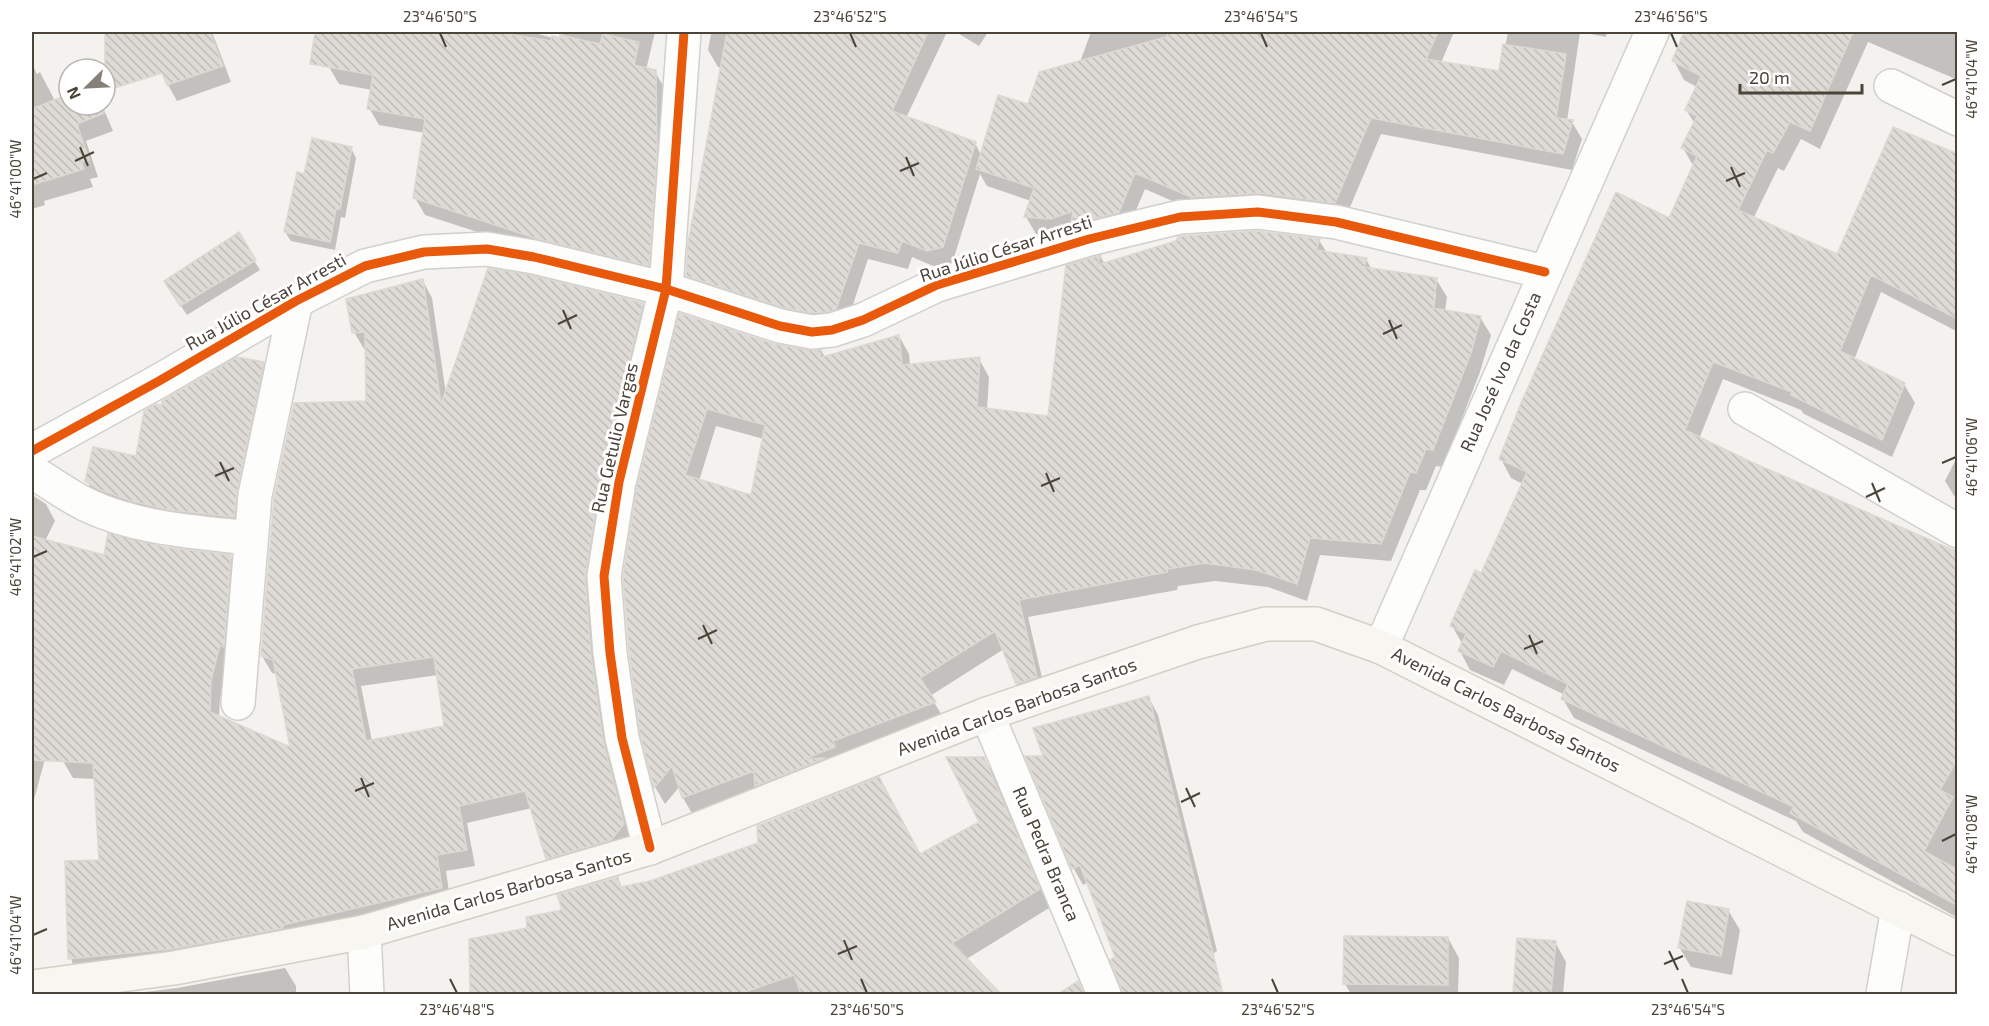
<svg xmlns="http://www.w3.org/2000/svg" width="1989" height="1026" viewBox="0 0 1989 1026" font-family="'Exo 2',sans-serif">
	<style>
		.shadow { fill: #0003; fill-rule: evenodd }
		.building { fill: url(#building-back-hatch); stroke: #dcd9d4; stroke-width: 1.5; fill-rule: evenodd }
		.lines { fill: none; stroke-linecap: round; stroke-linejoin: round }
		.street-casing { stroke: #d2d0cb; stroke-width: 36 }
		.secondary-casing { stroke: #d3cfc5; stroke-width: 36 }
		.street { stroke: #fdfdfc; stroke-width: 33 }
		.secondary { stroke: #f7f6f1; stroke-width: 33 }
		.cycleway-casing { stroke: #fff; stroke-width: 13 }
		.cycleway { stroke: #e8590c; stroke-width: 9 }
		.ticks { fill: none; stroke: #4b4439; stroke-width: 2 }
		.labels { text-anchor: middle; stroke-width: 6; stroke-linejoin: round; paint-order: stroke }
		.street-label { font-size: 18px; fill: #4b4439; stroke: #fff }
		.neatline { fill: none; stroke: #4b4439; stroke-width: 2 }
		.ticks-label { font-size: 15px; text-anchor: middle; fill: #4b4439 }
	</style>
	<defs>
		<pattern id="building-back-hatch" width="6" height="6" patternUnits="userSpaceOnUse" patternTransform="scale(1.5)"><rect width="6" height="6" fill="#dedbd6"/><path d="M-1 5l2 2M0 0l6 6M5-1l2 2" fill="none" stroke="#c0bdb8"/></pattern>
	</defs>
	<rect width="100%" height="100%" fill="#f4f2ee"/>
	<path class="shadow" d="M145 32H212L231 82 177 101 168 85Z
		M337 32H531L561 40 563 32H655L646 70 655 72 665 89 658 282 549 255 425 215 415 198 425 133 379 125 369 108 372 90 339 84 329 67Z
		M702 32H947L906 118 975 143 981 155 1029 106 1080 62 1091 32H1454L1441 63 1500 73 1508 32H1607L1606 37 1580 32 1567 121 1572 122 1582 139 1572 170 1381 134 1345 219 1202 214 1145 189 1128 229 1061 235 1036 234 1026 217 1031 201 987 186 980 174 952 264 938 268 912 257 908 269 868 259 846 326 697 292 687 275 722 68 718 67 708 50 711 34Z
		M956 32H988L979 46Z
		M1687 32H1958V80L1868 42 1820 149 1801 139 1784 171 1778 168 1753 219 1838 256 1958 156V332L1881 292 1854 360 1904 384 1915 403 1892 457 1804 414 1801 410 1723 379 1699 439 1748 463 1958 554V918L1803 832 1796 821 1574 718 1563 699 1565 695 1512 669 1504 685 1470 670 1460 651 1463 645 1452 626 1482 575 1523 484 1511 478 1501 459 1670 220 1694 167 1683 148 1695 124 1686 110 1697 87 1684 80 1674 61Z
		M32 64 37 74 40 72 55 101 69 96V105H102L113 131 86 141 98 177 90 179 93 187 44 201 45 205 32 209Z
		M351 148 356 158 345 218 341 217 335 250 291 241 285 232 305 175Z
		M238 235 260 270 187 315 171 291Z
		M1319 240 1327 253 1366 259 1372 270 1436 279 1447 297 1445 311 1480 317 1491 335 1480 372 1443 467 1436 466 1426 490H1420L1391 561 1320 555 1307 601 1268 587 1215 581 1178 586 1177 590 1028 617 1046 695 1028 701 1017 684 1004 649 930 696 945 720 693 815 683 798 680 786 665 804 655 787 642 734 681 315 774 345 808 352 822 351 825 358 899 336 909 354 910 366 979 359 989 377 987 410 1049 418 1068 267 1101 257 1105 265ZM1433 294H1436L1433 315H1430ZM716 426 764 439 752 497 699 481Z
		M423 281 432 298 446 394 642 304 652 321 610 495 633 841 557 875 547 858 532 808 467 823 475 866 446 871 451 905 81 979 72 962 69 947 101 861 96 779 73 778 63 761 61 700 32 807V495L46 504 55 521 45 541 105 556 164 548 230 556 240 573 229 662 220 698 219 718 292 750 277 674 272 673 262 656 367 403V349H364L354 332ZM438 675 446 727 372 741 361 686Z
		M263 364 271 378 242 532 95 496 87 481 137 457 163 407Z
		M1958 455V502L1945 481Z
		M1149 698 1158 715 1217 951 1150 994H1126L1123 989 1117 958 1088 882 1083 885 1074 869 1027 758 1045 757Z
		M984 758 995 777 1049 908 965 960 999 994H472L470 940 528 929 564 911 617 879 623 888 920 856 981 823Z
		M1728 910 1740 930 1732 975 1691 967 1679 947Z
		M1345 937 1448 938 1459 958 1458 994H1351L1345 984Z
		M1519 939 1555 942 1566 962 1563 994H1514Z
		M285 968 296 986V994H129L177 988Z"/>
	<path class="building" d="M105 32H210L223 66 167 85 162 73 105 91Z
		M315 32H495L551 41 552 36 560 38V35L600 44 603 34 639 42 634 65 656 70 657 156 649 266 538 239 413 198 425 119 367 109 373 75 310 64Z
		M727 32H928L892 111 976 142 943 247 927 251 902 241 898 253 859 243 836 309 828 312 813 313 785 308 686 276 688 243Z
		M1169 32H1438L1426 59 1499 71 1503 44 1566 54 1556 118 1573 120 1563 154 1371 118 1335 203 1260 193 1191 197 1135 173 1119 212 1071 225 1073 211 1051 219 1024 217 1034 188 976 169 998 95 1028 104 1039 72 1166 37Z
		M1684 32H1853L1810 131 1790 122 1773 153 1767 150 1738 210 1837 254 1893 127 1958 154V319L1871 275 1840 351 1905 383 1882 440 1791 395 1792 392 1713 362 1685 430 1749 461 1958 552V758L1940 790 1953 797 1924 851 1958 870V906L1790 813 1794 807 1561 699 1568 684 1501 651 1493 667 1458 651 1466 634 1450 626 1475 570 1481 573 1527 472 1499 459 1521 403 1616 192 1669 218 1697 156 1681 148 1697 116 1685 110 1701 76 1672 61Z
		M69 94V105H101L104 113 77 124 89 160 81 162 84 169 32 185V109Z
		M312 138 352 147 340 209H336L330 242 284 232 297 172 304 174Z
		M1257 231 1320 239 1316 250 1367 258 1364 267 1437 278 1433 308 1481 316 1471 353 1433 450 1426 449 1416 473 1410 472 1381 544 1310 538 1297 584 1256 570 1204 563 1168 569 1167 572 1019 600 1037 677 1016 684 995 631 920 678 936 702 833 741 835 747 804 759 825 758 755 786 754 771 682 798 672 766 654 788 640 734 629 651 623 577 637 486 679 313 774 344 809 350H822L819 358 899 335 902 365 980 357 977 407 1048 416 1066 265 1101 255 1097 265 1176 241 1178 237 1183 236ZM707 409 765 425 751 495 685 475Z
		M239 232 256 260 180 306 164 281Z
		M488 268 530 275 643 303 601 478 585 577 591 656 603 741 624 824 611 840 546 859 525 791 459 806 467 850 437 855 442 888 283 925V928L171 949 68 959 65 861 99 860 93 763 32 760V536L104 555 108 533 164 547 231 555 224 647 220 645 211 680 210 712 290 747 273 660 261 656 274 498 294 403 366 401 365 332 352 333 346 299 423 279 441 404ZM434 657 444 726 366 741 352 669Z
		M237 357 264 362 237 491 234 517 170 510 131 501 98 489 85 481 93 447 136 456 144 411 156 404 162 405V401Z
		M1149 696 1157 729 1223 994H1122L1121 987 1110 960 1115 957 1080 865 1072 869 1025 756H1043L1033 728Z
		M946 757H984L1040 889 952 943 1001 994H801L794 975 739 994H470L469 939 527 928 526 917 562 910 557 895 618 877 621 887 650 881 758 843 757 826 879 777 920 854 979 822Z
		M1687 901 1729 909 1721 956 1678 948Z
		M1344 936 1448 937V985L1343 984Z
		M1517 938 1556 941 1551 994H1513Z
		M1078 981 1084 994H1058Z"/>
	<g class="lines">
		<g class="street-casing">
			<path id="street" d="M1891 86 1958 119
				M1745 409 1958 531
				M32 451 159 381 296 301 365 266 424 252 487 249 534 257 666 289 780 326 812 332 832 330 863 320 937 285 1089 239 1180 217 1258 212 1336 222 1545 272
				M32 472C50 482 68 496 87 505 137 529 197 532 250 538
				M1381 647 1652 32
				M238 703 255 495 296 301
				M987 714 1104 994
				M650 848 622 738 610 653 604 576 619 482 666 289 684 32
				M364 932 367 994
				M1883 994 1898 908"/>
		</g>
		<g class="secondary-casing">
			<path id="secondary" d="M32 987 174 968 364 932 650 848 987 714 1198 642 1266 624H1316L1381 647 1958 939"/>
		</g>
		<use href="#street" class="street"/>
		<use href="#secondary" class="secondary"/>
		<g class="cycleway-casing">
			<path id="cycleway" d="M32 451 159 381 296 301 365 266 424 252 487 249 534 257 666 289 780 326 812 332 832 330 863 320 937 285 1089 239 1180 217 1258 212 1336 222 1545 272
				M650 848 622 738 610 653 604 576 619 482 666 289 684 32"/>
		</g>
		<use href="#cycleway" class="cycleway"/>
	</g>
	<path class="ticks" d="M440 33 446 47M850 33 856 47M1261 33 1267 47M1671 33 1677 47M1942 85 1956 79M80 147 88 166M906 157 914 176M75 161 94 152M1731 167 1740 187M900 171 919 163M33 179 47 173M1726 181 1745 173M563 310 571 329M1389 320 1397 339M558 324 577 315M1383 334 1402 325M220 462 229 481M1942 463 1956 457M1046 473 1054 492M215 476 234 468M1872 483 1880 502M1041 486 1060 478M1866 497 1885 488M33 557 47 551M703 625 712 644M1529 635 1537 654M698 639 717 630M1524 649 1543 641M361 778 369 797M1186 788 1195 807M355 791 374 783M1181 802 1200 793M1942 841 1956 834M33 935 47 929M844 940 852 960M1669 951 1678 970M838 954 857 946M1664 964 1683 956M450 979 457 993M861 979 867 993M1272 979 1278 993M1682 979 1688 993"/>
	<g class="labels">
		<g class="street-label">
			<text transform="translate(1006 249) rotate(-18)" y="6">Rua Júlio César Arresti</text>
			<text transform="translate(266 302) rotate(-29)" y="6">Rua Júlio César Arresti</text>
			<text transform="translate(1501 372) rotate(-66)" y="6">Rua José Ivo da Costa</text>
			<text transform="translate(615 438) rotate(-77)" y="6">Rua Getulio Vargas</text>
			<text transform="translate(1017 707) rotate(-20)" y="6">Avenida Carlos Barbosa Santos</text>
			<text transform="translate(1506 710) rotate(27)" y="6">Avenida Carlos Barbosa Santos</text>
			<text transform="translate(1046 854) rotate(67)" y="6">Rua Pedra Branca</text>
			<text transform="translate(509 890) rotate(-16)" y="6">Avenida Carlos Barbosa Santos</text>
		</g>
	</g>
	<rect width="1989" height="1026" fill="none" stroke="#ffffff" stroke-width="66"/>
	<g transform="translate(87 87) rotate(246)"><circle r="28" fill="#ffffff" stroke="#b7b4b0" stroke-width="1.5"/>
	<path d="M0-4.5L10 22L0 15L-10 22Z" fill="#868178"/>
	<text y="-9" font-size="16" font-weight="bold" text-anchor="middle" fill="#4b4439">N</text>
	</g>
	<path d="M1740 84v9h122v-9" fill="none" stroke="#4b4439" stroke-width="3"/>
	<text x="1749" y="84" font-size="18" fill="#4b4439" stroke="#ffffff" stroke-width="4.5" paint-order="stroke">20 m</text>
	<rect x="33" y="33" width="1923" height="960" class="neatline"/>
	<g class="ticks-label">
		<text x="440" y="22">23°46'50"S</text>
		<text x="850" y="22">23°46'52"S</text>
		<text x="1261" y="22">23°46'54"S</text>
		<text x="1671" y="22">23°46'56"S</text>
		<text transform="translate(1972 79) rotate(-90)" y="5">46°41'04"W</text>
		<text transform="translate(16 179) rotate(-90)" y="5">46°41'00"W</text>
		<text transform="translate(1972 457) rotate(-90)" y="5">46°41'06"W</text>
		<text transform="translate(16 557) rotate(-90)" y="5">46°41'02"W</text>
		<text transform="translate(1972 834) rotate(-90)" y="5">46°41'08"W</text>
		<text transform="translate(16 935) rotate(-90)" y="5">46°41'04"W</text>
		<text x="457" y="1015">23°46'48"S</text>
		<text x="867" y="1015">23°46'50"S</text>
		<text x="1278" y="1015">23°46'52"S</text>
		<text x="1688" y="1015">23°46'54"S</text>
	</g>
</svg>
